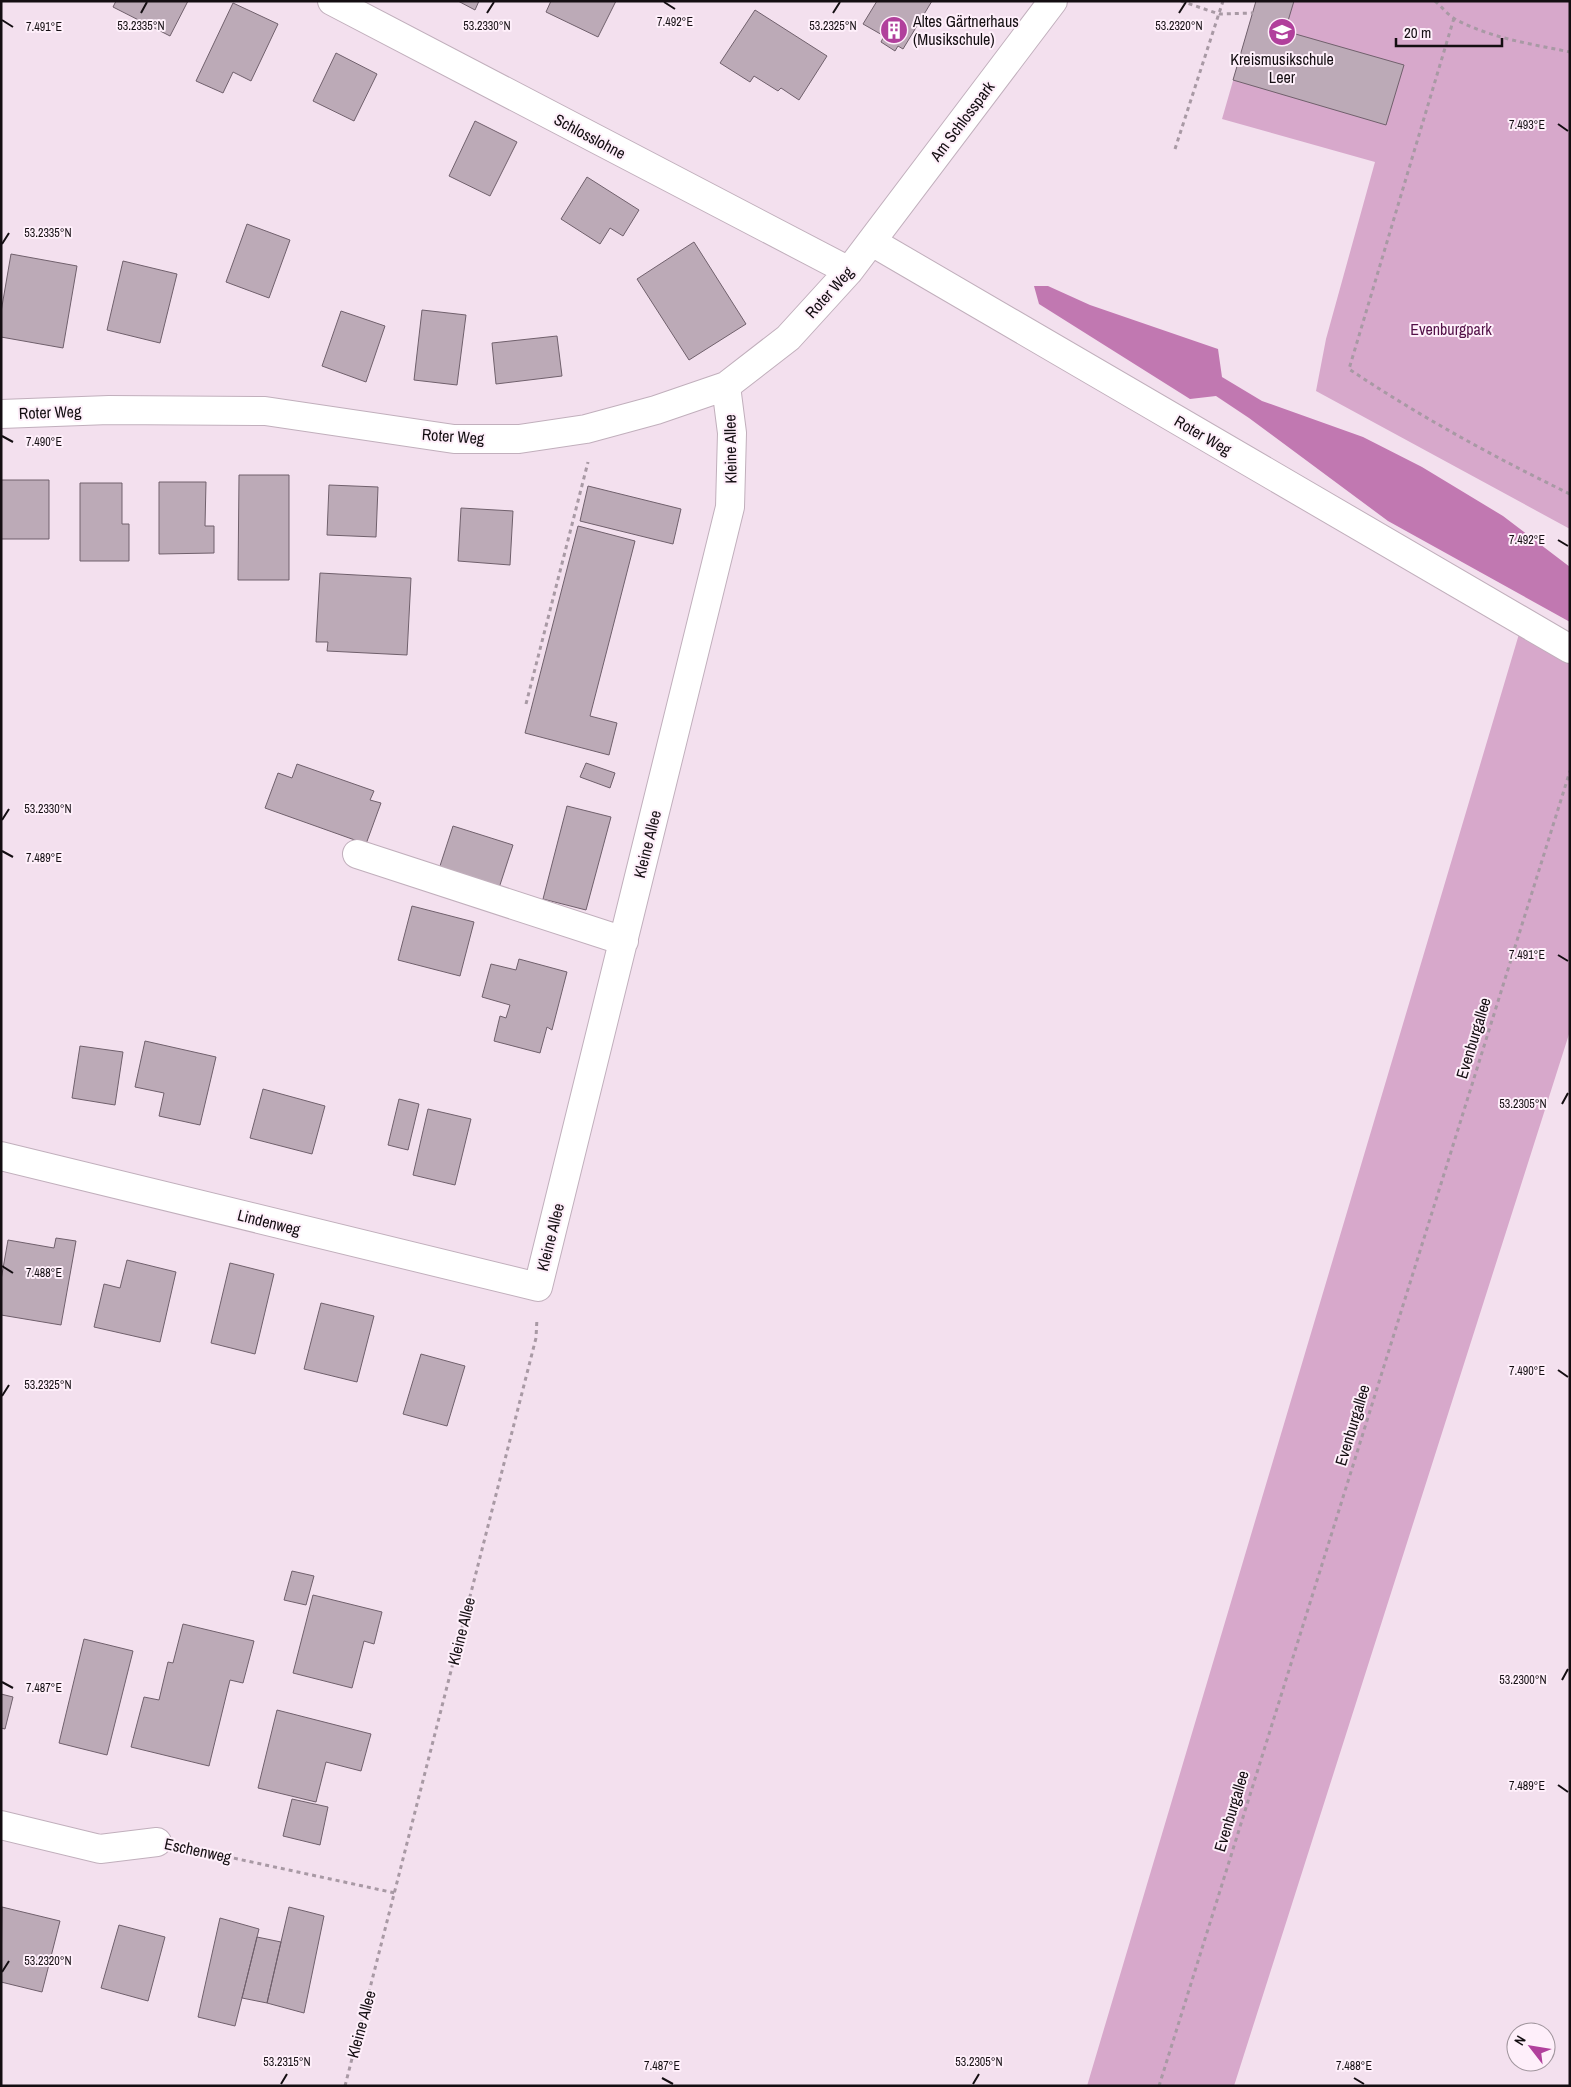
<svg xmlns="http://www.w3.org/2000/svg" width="1571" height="2087" viewBox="0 0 1571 2087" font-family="'Archivo Narrow',sans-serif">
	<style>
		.green { fill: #d7a8cb }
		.water { fill: #c178b1 }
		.building { fill: #bcaab7; stroke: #70606c }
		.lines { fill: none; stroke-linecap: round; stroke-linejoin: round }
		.minor-casing { stroke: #c1afbc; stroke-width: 30 }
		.path { stroke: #a899a4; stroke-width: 3; stroke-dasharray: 4 4; stroke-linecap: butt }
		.minor { stroke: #fff; stroke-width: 28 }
		.ticks { fill: none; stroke: #140e12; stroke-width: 2 }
		.labels { text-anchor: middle; stroke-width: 4; stroke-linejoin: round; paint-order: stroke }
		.poi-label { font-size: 16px; fill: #140e12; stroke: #feeffa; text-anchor: start }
		.street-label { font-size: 16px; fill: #140e12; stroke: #feeffa }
		.park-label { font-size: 16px; fill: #531148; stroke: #feeffa }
		.ticks-label { font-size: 12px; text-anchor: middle; fill: #140e12; stroke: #feeffa; stroke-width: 4; stroke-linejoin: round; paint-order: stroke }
	</style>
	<rect width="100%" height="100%" fill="#f3e0ee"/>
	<path class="green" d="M1256 1H1570V529L1316 391 1326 339 1375 162 1222 119Z
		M1519 634 1570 663V1031L1234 2086H1087Z"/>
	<path class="water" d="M1034 286H1048L1090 305 1218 349 1222 377 1262 401 1363 437 1422 467 1503 516 1570 567V622L1388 521 1249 418 1216 396 1190 399 1039 304Z"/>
	<path class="building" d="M116 1H188L170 36 113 7Z
		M458 1H479L475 10Z
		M551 1H616L598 37 546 12Z
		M877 1H932L903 49 898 46 895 51 881 42 884 36 863 24Z
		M1256 1H1294L1285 31 1404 65 1386 125 1233 80Z
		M233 3 278 24 251 81 233 72 223 93 196 81Z
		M755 10 827 56 799 100 781 88 778 91 754 76 750 82 720 63Z
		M336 53 377 74 354 121 313 101Z
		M475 121 517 142 490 196 449 176Z
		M587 177 639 210 623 236 610 228 600 244 561 219Z
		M247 224 290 240 269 298 226 282Z
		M694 242 746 324 689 360 637 279Z
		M11 254 77 266 63 348 1 337V312Z
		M123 261 177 274 160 343 107 330Z
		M422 310 466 315 457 385 414 380Z
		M341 311 385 326 366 382 322 366Z
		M557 336 562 376 496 384 492 343Z
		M239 475H289V580H238Z
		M1 480H49V539H1Z
		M159 482H206L205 526H214V553L159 554Z
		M80 483H122V524H129V561H80Z
		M329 485 378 487 376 537 327 535Z
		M588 486 681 509 673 544 580 521Z
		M461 508 513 511 510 565 458 561Z
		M578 526 635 541 590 716 617 723 609 755 525 733Z
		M320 573 411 578 407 655 327 651 328 642H316Z
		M586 763 615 773 610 788 580 777Z
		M297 764 374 791 370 800 381 803 366 844 265 808 278 773 292 778Z
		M567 806 611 817 586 910 543 899Z
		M453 826 513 845 498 891 438 872Z
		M412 906 474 922 460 976 398 960Z
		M519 959 567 972 552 1030 547 1027 540 1053 494 1041 500 1016 506 1018 510 1005 482 997 491 964 516 970Z
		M145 1041 216 1057 200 1125 159 1116 164 1093 135 1087Z
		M80 1046 123 1052 115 1105 72 1098Z
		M263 1089 325 1106 312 1154 250 1138Z
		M399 1099 419 1104 408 1150 388 1145Z
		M428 1109 471 1119 455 1185 413 1175Z
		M56 1238 76 1241 61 1325 1 1315V1280L8 1240 54 1248Z
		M127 1260 176 1272 160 1342 94 1327 104 1284 120 1288Z
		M230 1263 274 1274 255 1354 211 1343Z
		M321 1303 374 1316 357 1382 304 1369Z
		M421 1354 465 1366 447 1426 403 1414Z
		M292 1571 314 1576 306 1605 284 1600Z
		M313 1595 382 1612 374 1644 364 1641 352 1688 293 1673Z
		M183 1624 254 1641 243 1683 230 1680 209 1766 131 1747 144 1697 159 1700 168 1662 173 1663Z
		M84 1639 133 1651 107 1755 59 1743Z
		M1 1694 13 1697 5 1729 1 1728Z
		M277 1710 371 1734 361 1771 326 1762 316 1802 258 1788Z
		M292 1799 328 1807 320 1845 283 1836Z
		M2 1907 60 1921 42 1992 1 1982Z
		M289 1907 324 1916 304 2013 267 2003Z
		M220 1918 259 1929 235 2026 198 2017Z
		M119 1925 165 1937 148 2001 101 1988Z
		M257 1937 281 1942 267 2003 242 1998Z"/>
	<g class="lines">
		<g class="minor-casing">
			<path id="minor" d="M332 1 849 271
				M872 242 1570 649
				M1 414 109 410 265 411 454 439H519L586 429 656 410 726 386 788 338 849 271 1053 1
				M357 854 624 941
				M1 1156 538 1287 730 507 732 433 726 386
				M1 1825 100 1849 157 1842"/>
		</g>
		<path class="path" d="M1181 1 1219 14 1253 13
			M1435 1C1442 7 1448 15 1455 19 1490 38 1531 44 1570 52
			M1454 18 1349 369C1419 416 1494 457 1570 494
			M1175 149 1223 1
			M526 704 588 462
			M187 1848 395 1893
			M345 2086 536 1338 537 1318
			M1159 2086 1570 771"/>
		<use href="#minor" class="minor"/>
	</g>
	<path class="ticks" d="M664 2 675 9M141 13 147 2M487 13 494 2M833 13 840 2M1179 13 1186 2M2 20 13 27M1558 124 1568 131M2 244 9 233M2 436 13 442M1558 540 1568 546M2 820 9 809M2 851 13 857M1558 955 1568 961M1562 1104 1568 1093M2 1266 13 1273M1558 1370 1568 1377M2 1396 9 1385M1562 1680 1568 1669M2 1682 13 1688M1558 1785 1568 1792M2 1972 9 1961M662 2078 673 2084M1354 2078 1364 2084M281 2084 287 2074M973 2084 979 2074"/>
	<defs>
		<g id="building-disc" transform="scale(1.4375)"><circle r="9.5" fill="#b1409c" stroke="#feeffa"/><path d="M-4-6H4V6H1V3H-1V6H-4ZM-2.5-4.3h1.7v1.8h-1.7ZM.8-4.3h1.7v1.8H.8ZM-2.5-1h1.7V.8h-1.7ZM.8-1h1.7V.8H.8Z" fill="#fff"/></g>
		<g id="school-disc" transform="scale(1.4375)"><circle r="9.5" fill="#b1409c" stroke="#feeffa"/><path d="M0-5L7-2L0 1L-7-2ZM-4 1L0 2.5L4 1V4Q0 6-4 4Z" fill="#fff"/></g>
	</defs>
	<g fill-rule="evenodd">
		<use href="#building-disc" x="894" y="30"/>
		<use href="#school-disc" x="1282" y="32"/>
	</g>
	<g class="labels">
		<g class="poi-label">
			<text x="913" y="27">Altes Gärtnerhaus<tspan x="913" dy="18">(Musikschule)</tspan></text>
			<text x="1282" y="65" text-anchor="middle">Kreismusikschule<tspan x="1282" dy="18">Leer</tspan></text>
		</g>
		<g class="street-label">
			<text transform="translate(962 121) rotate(-53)" y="6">Am Schlosspark</text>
			<text transform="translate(590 136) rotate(28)" y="6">Schlosslohne</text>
			<text transform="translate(829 292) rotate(-48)" y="6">Roter Weg</text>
			<text transform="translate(50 412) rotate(-2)" y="6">Roter Weg</text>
			<text transform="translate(1203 435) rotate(30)" y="6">Roter Weg</text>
			<text transform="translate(453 436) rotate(4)" y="6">Roter Weg</text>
			<text transform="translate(730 449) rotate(-91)" y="6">Kleine Allee</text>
			<text transform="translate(647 844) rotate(-76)" y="6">Kleine Allee</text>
			<text transform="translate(1473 1038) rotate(-73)" y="6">Evenburgallee</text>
			<text transform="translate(269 1222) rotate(14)" y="6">Lindenweg</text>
			<text transform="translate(550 1237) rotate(-76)" y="6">Kleine Allee</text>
			<text transform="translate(1352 1425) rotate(-73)" y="6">Evenburgallee</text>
			<text transform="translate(461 1631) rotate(-76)" y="6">Kleine Allee</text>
			<text transform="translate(1231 1811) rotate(-73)" y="6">Evenburgallee</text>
			<text transform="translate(198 1850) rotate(12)" y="6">Eschenweg</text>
			<text transform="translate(361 2024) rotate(-75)" y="6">Kleine Allee</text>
		</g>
		<g class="park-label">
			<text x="1451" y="335">Evenburgpark</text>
		</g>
	</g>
	<g class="ticks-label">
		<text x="675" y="26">7.492°E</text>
		<text x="141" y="30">53.2335°N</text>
		<text x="487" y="30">53.2330°N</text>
		<text x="833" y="30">53.2325°N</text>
		<text x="1179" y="30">53.2320°N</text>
		<text x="44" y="31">7.491°E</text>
		<text x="1527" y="129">7.493°E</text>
		<text x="48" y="237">53.2335°N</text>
		<text x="44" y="446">7.490°E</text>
		<text x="1527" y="544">7.492°E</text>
		<text x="48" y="813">53.2330°N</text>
		<text x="44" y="862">7.489°E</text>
		<text x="1527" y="959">7.491°E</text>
		<text x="1523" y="1108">53.2305°N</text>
		<text x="44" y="1277">7.488°E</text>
		<text x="1527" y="1375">7.490°E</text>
		<text x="48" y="1389">53.2325°N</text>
		<text x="1523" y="1684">53.2300°N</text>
		<text x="44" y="1692">7.487°E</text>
		<text x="1527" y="1790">7.489°E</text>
		<text x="48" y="1965">53.2320°N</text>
		<text x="287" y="2066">53.2315°N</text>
		<text x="979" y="2066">53.2305°N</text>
		<text x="662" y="2070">7.487°E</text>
		<text x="1354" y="2070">7.488°E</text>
	</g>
	<rect width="1571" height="2087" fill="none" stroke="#140e12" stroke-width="5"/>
	<g transform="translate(1531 2047) rotate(301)"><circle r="24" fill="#feeffa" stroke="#a0959d"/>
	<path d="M0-4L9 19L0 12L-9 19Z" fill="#b1409c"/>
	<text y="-8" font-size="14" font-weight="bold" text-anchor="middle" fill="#140e12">N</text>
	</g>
	<path d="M1396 38v8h106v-8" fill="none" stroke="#140e12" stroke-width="2.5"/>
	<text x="1404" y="38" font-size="15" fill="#140e12" stroke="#feeffa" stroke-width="4" paint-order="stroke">20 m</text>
</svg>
